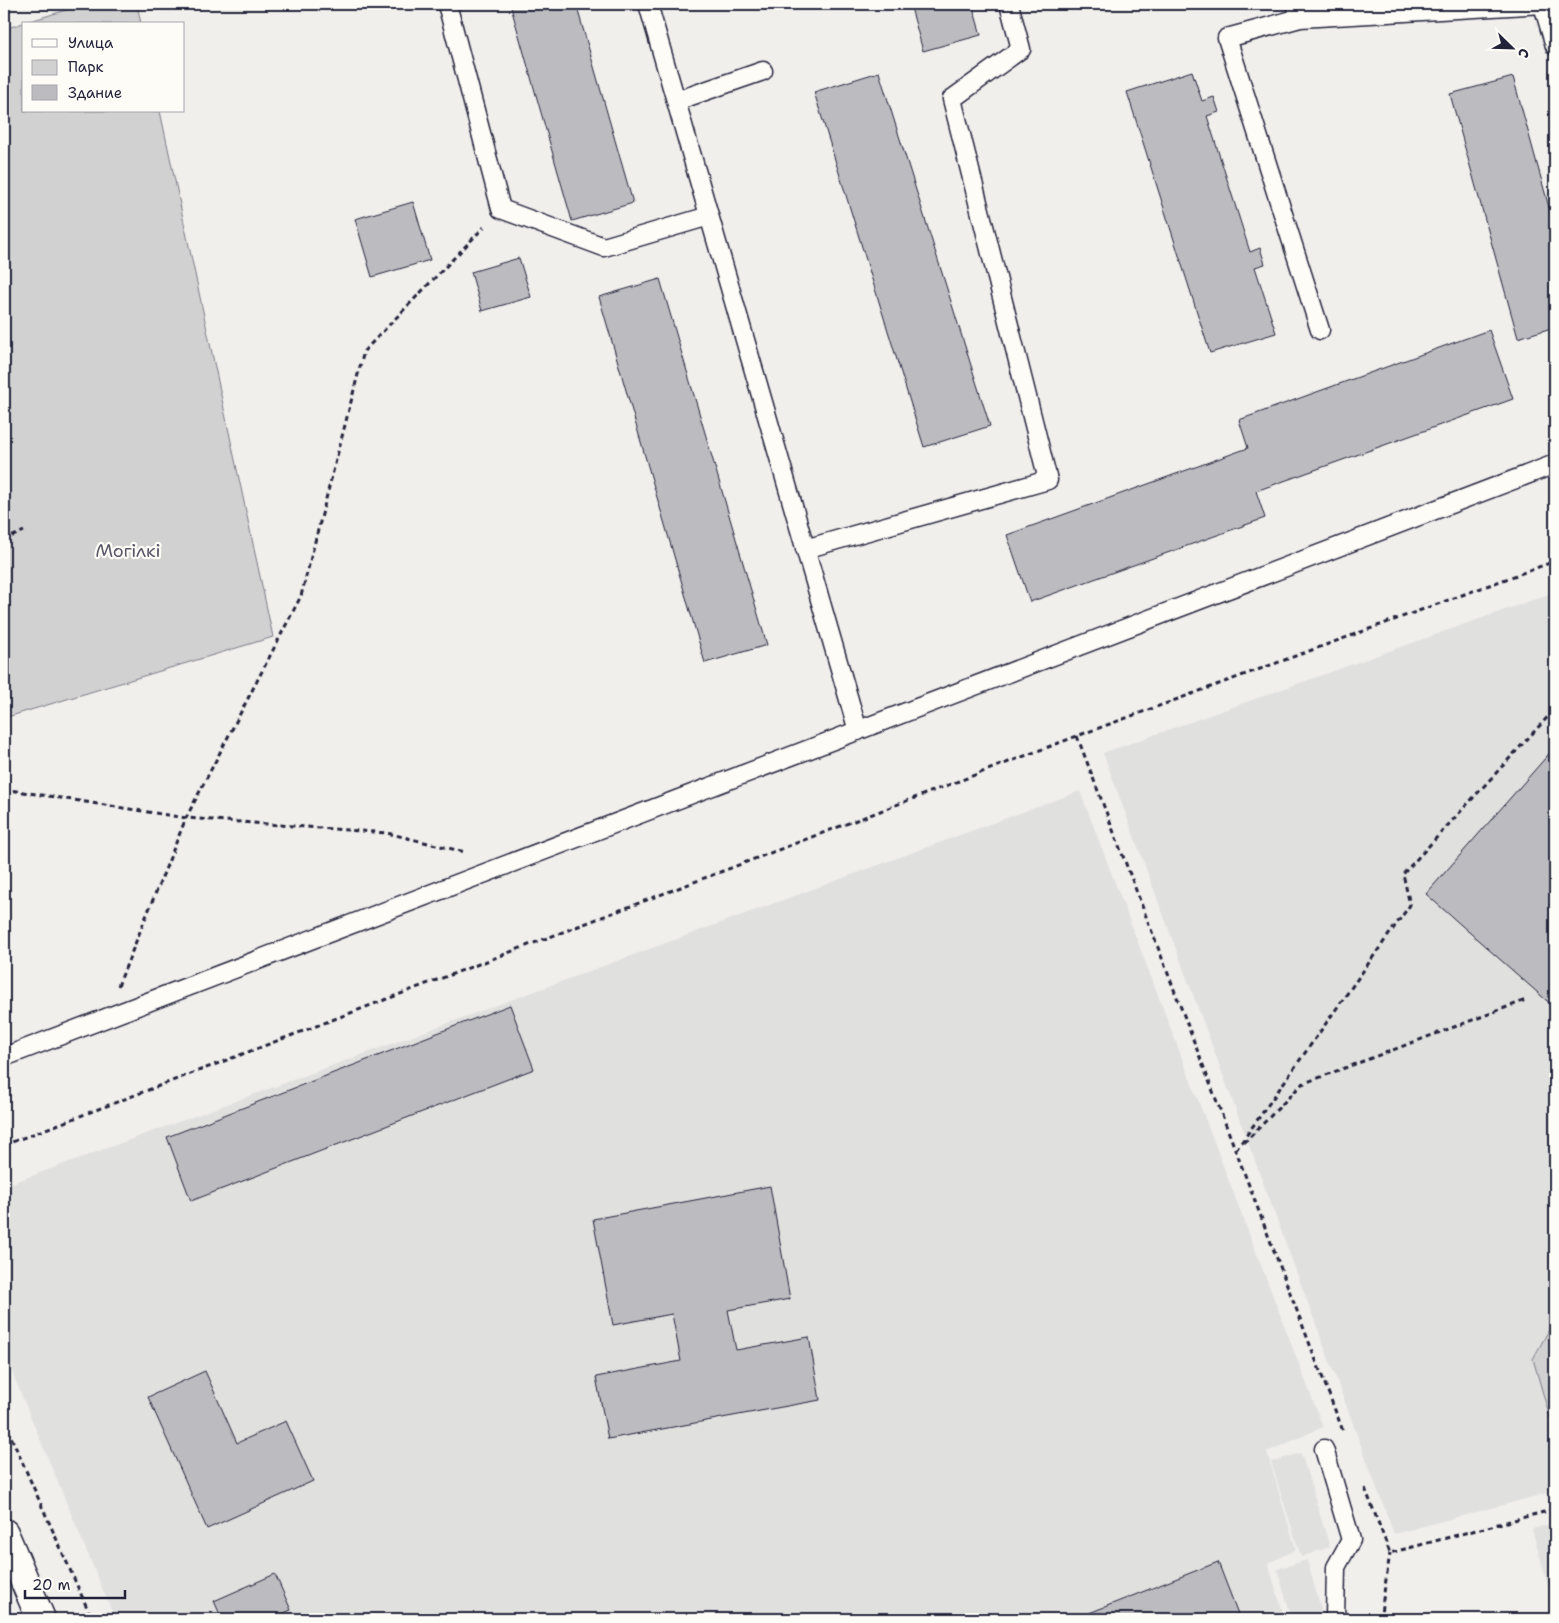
<svg xmlns="http://www.w3.org/2000/svg" width="1559" height="1623" viewBox="0 0 1559 1623" font-family="'Shantell Sans',sans-serif">
	<style>
		.built { fill: #e0e0df }
		.green { fill: #d2d1d1; stroke: #7a7a86 }
		.building { fill: #bcbcc0; stroke: #22223b }
		.lines { fill: none; stroke-linecap: round; stroke-linejoin: round }
		.lane-casing { stroke: #22223b; stroke-width: 21 }
		.secondary-casing { stroke: #22223b; stroke-width: 31 }
		.path { stroke: #22223b; stroke-width: 3; stroke-dasharray: 5 4; stroke-linecap: butt }
		.lane { stroke: #fdfcf7; stroke-width: 18 }
		.secondary { stroke: #fdfcf7; stroke-width: 28 }
		.labels { text-anchor: middle; stroke-width: 4.5; stroke-linejoin: round; paint-order: stroke }
		.park-label { font-size: 18px; fill: #575768; stroke: #fdfcf7 }
	</style>
	<rect width="100%" height="100%" fill="#f0efec"/>
	<filter id="ink" filterUnits="userSpaceOnUse"><feTurbulence type="fractalNoise" baseFrequency=".02" numOctaves="2"/><feDisplacementMap in="SourceGraphic" scale="10" xChannelSelector="R" yChannelSelector="G"/><feConvolveMatrix kernelMatrix="1 2 1 2 8 2 1 2 1" color-interpolation-filters="sRGB"/></filter>
	<g filter="url(#ink)">
		<path class="built" d="M1555 592V1491L1394 1534 1103 753Z
			M1080 791 1323 1427 1267 1452 1296 1550 1268 1563 1285 1619H115L4 1353V1186Z
			M1301 1453 1330 1547 1301 1557 1271 1462Z
			M1555 1523V1611L1532 1529Z
			M1307 1560 1324 1619H1292L1277 1569Z"/>
		<path class="green" d="M86 4H137L141 24H24V111H160L273 637 4 718V29Z
			M1555 1319V1420L1550 1418 1533 1359Z"/>
		<path class="building" d="M510 4H576L633 203 572 221Z
			M910 4H972L981 35 923 51Z
			M1192 71 1202 101 1214 97 1219 112 1207 116 1250 252 1260 248 1265 264 1255 267 1276 333 1210 353 1127 92Z
			M879 72 990 426 924 447 814 92Z
			M1513 77 1555 229V327L1518 338 1450 94Z
			M413 202 430 260 372 277 355 219Z
			M519 258 531 297 482 311 471 272Z
			M660 279 767 645 705 663 599 297Z
			M1489 330 1513 399 1256 491 1265 518 1030 602 1007 535 1248 448 1239 420Z
			M1555 747V1008L1426 894Z
			M510 1005 534 1069 191 1201 167 1137Z
			M770 1186 790 1299 728 1310 736 1350 809 1337 820 1400 608 1439 596 1377 681 1361 672 1314 613 1325 593 1219Z
			M205 1371 237 1443 286 1421 313 1481 207 1529 148 1397Z
			M1218 1562 1240 1619H1074Z
			M275 1574 291 1610 270 1619H222L214 1601Z"/>
		<g class="lines">
			<g class="lane-casing">
				<path id="lane" d="M447 4 501 209 604 247 709 216
					M648 4 858 731
					M1296 4 1300 18 1227 38 1320 330
					M1543 5 1555 46
					M1300 18 1543 4
					M676 101 763 71
					M805 549 1048 480 952 99 1021 49 1009 4
					M4 1057 1555 464
					M1324 1449 1351 1540 1336 1567 1335 1619"/>
			</g>
			<g class="secondary-casing">
				<path id="secondary" d="M4 1533 41 1619"/>
			</g>
			<path class="path" d="M4 540 24 531
				M1077 736 1343 1431
				M4 789 186 818 387 833 465 852
				M118 986 186 818 301 596 364 351 484 227
				M1244 1143 1302 1084 1526 1000
				M4 1145 1077 736 1555 561
				M1236 1150 1410 905 1403 874 1555 709
				M4 1421 92 1619
				M1365 1488 1390 1553 1555 1509
				M1380 1619 1390 1553"/>
			<use href="#lane" class="lane"/>
			<use href="#secondary" class="secondary"/>
		</g>
	</g>
	<g class="labels">
		<g class="park-label">
			<text x="128" y="557">Могілкі</text>
		</g>
	</g>
	<rect width="1559" height="1623" fill="none" stroke="#fdfcf7" stroke-width="20"/>
	<rect x="10" y="10" width="1539" height="1603" fill="none" stroke="#22223b" stroke-width="2" filter="url(#ink)"/>
	<rect x="22" y="22" width="162" height="90" fill="#fdfcf7" stroke="#a5a5ac"/>
	<rect x="32" y="39" width="25" height="8" fill="#fdfcf7" stroke="#a5a5ac"/>
	<text x="68" y="48" font-size="15" fill="#22223b">Улица</text>
	<rect x="32" y="60" width="25" height="15" fill="#d2d1d1" stroke="#a5a5ac"/>
	<text x="68" y="72" font-size="15" fill="#22223b">Парк</text>
	<rect x="32" y="85" width="25" height="15" fill="#bcbcc0" stroke="#a5a5ac"/>
	<text x="68" y="98" font-size="15" fill="#22223b">Здание</text>
	<g transform="translate(1512 48) rotate(113)" stroke="#fdfcf7" stroke-width="4" paint-order="stroke">
	<path d="M0-4L9 19L0 12L-9 19Z" fill="#22223b"/>
	<text y="-8" font-size="14" font-weight="bold" text-anchor="middle" fill="#22223b">С</text>
	</g>
	<path d="M25 1590v8h100v-8" fill="none" stroke="#22223b" stroke-width="2.5"/>
	<text x="32" y="1590" font-size="15" fill="#22223b" stroke="#fdfcf7" stroke-width="4" paint-order="stroke">20 m</text>
</svg>
